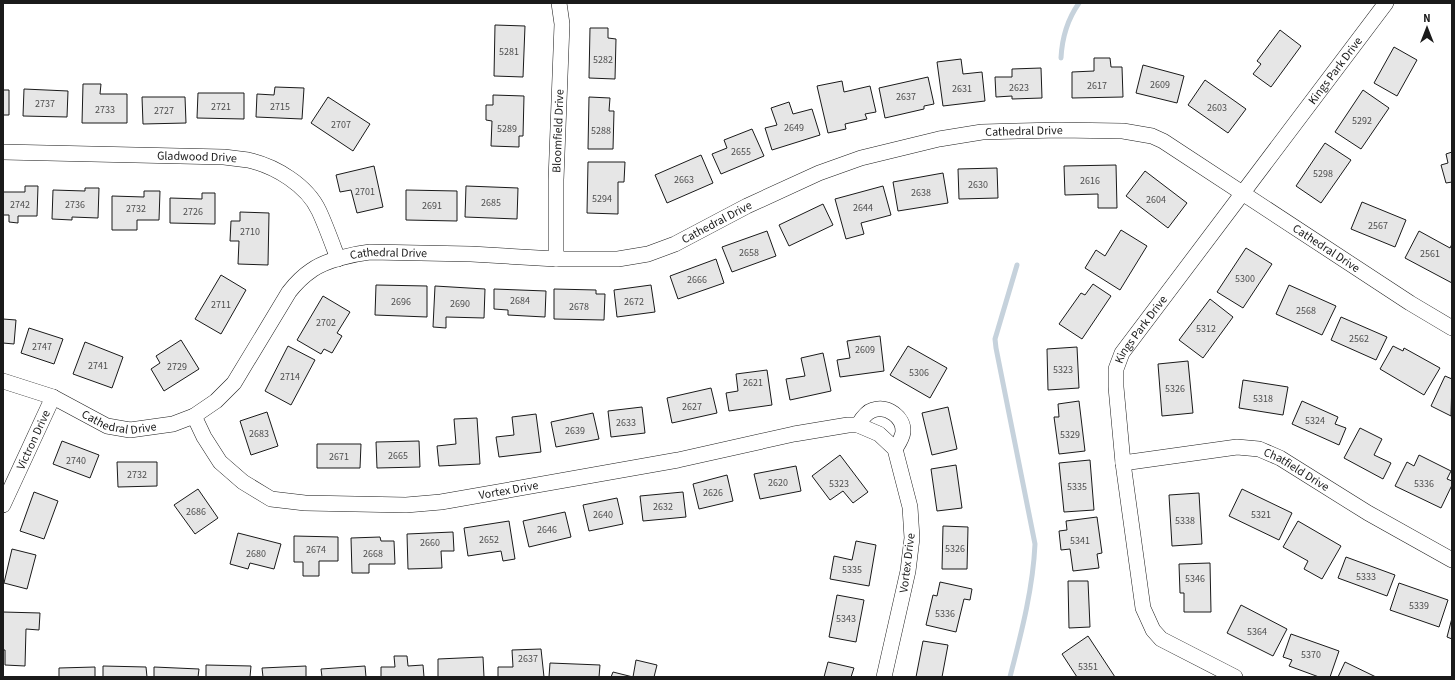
<svg xmlns="http://www.w3.org/2000/svg" width="1455" height="680" viewBox="0 0 1455 680" font-family="'Source Sans 3',sans-serif">
	<style>
		.lines { fill: none; stroke-linecap: round; stroke-linejoin: round }
		.stream { stroke: #c6d2dc; stroke-width: 5 }
		.building { fill: #e6e6e6; stroke: #1a1a1a }
		.minor-casing { stroke: #1a1a1a; stroke-width: 16 }
		.minor { stroke: #fff; stroke-width: 15 }
		.labels { text-anchor: middle; stroke-width: 3; stroke-linejoin: round; paint-order: stroke }
		.number-label { font-size: 10px; fill: #4d4d4d }
		.street-label { font-size: 12px; fill: #1a1a1a; stroke: #fff }
	</style>
	<rect width="100%" height="100%" fill="#fff"/>
	<g class="lines">
		<path class="stream" d="M1061 58C1062 38 1067 20 1079 3
			M1010 677C1021 634 1033 589 1035 544L996 348 995 339 1017 265"/>
	</g>
	<path class="building" d="M495 25 525 26 523 77 494 76Z
		M590 28H608V38L616 39 615 79 589 78Z
		M1280 30 1301 46 1271 87 1253 74 1261 64 1257 61Z
		M1394 47 1417 60 1397 96 1374 83Z
		M1094 58H1110L1111 67H1122L1123 97 1072 98V72L1094 71Z
		M961 59 963 74 982 72 985 101 943 106 937 62Z
		M1143 65 1184 76 1177 103 1136 93Z
		M1041 68 1042 98 1012 99V96L996 97 995 77H1012V69Z
		M928 77 934 104 924 106V109L885 118 879 88Z
		M1205 80 1246 109 1228 133 1188 105Z
		M842 81 844 92 870 86 876 112 865 114 867 119 845 124 846 129 828 133 817 86Z
		M83 84H101L100 94H127V123H82Z
		M275 87 304 88 302 119 256 117 257 94 274 95Z
		M24 89 68 91 67 117 23 116Z
		M3 90H9V115H3Z
		M1363 90 1389 108 1361 149 1335 132Z
		M198 93H244V119L197 118Z
		M493 95 524 96 523 136H519V147L491 146 492 121 486 120V105H493Z
		M142 97H185L186 123 143 124Z
		M328 97 370 124 353 151 311 123Z
		M589 97 610 98 609 111H614L613 149H588Z
		M789 102 793 114 812 109 820 135 772 150 765 128 777 125 771 108Z
		M752 129 764 156 721 174 712 154 727 148 724 140Z
		M1325 143 1351 160 1321 203 1296 186Z
		M1452 152V182L1446 183 1441 165 1448 163 1446 154Z
		M701 155 713 183 667 203 655 175Z
		M588 162H625L624 182H618V214L587 213Z
		M1116 165 1117 208H1098V194L1065 195 1064 166Z
		M374 166 383 207 357 213 351 190 340 192 336 175Z
		M997 168 998 198 959 199 958 169Z
		M1145 171 1187 203 1168 228 1126 196Z
		M943 173 948 203 898 211 893 182Z
		M25 186H38L37 216H18V223L9 222V215H3V192H25Z
		M466 186 518 188 517 219 465 217Z
		M883 186 891 215 861 223 864 234 846 239 835 199Z
		M85 188H99L98 218 72 217V220L52 219 53 190 85 191Z
		M406 190 457 191V221L406 220Z
		M144 191H160L159 220H137V230H112V196L144 197Z
		M202 193H215V224L170 223V198L202 199Z
		M1362 202 1406 220 1395 247 1351 229Z
		M823 204 833 225 789 246 779 225Z
		M240 212 269 213 268 265 238 264 239 241H230L231 221H240Z
		M1121 230 1147 246 1120 290 1085 268 1096 250 1105 256Z
		M767 231 776 256 732 272 722 247Z
		M1419 231 1450 248 1452 244V283L1405 258Z
		M1246 248 1272 264 1243 308 1217 292Z
		M716 259 724 283 678 299 670 276Z
		M221 275 246 290 221 334 195 319Z
		M1093 284 1111 296 1082 339 1059 324 1081 293 1085 295Z
		M376 285 427 286V317L375 315Z
		M651 285 655 312 617 317 614 290Z
		M1289 285 1336 306 1322 335 1276 314Z
		M435 286 485 289 484 318 446 317V328L433 327Z
		M494 289 546 291 545 317 508 315V310L494 309Z
		M554 289 596 290V294H605L604 320 554 319Z
		M323 296 350 312 337 333 342 336 332 353 324 349 321 354 297 340Z
		M1210 299 1233 317 1203 358 1179 340Z
		M1341 317 1387 337 1376 360 1331 340Z
		M3 319 16 320 14 344 3 343Z
		M29 328 63 339 54 364 21 353Z
		M880 336 884 371 840 377 837 360 850 358 847 341Z
		M181 340 199 369 164 391 151 369 160 363 156 356Z
		M85 342 123 357 112 388 73 374Z
		M288 346 315 360 291 405 265 391Z
		M908 346 947 368 930 398 890 375Z
		M1393 346 1403 351 1404 348 1440 368 1424 395 1380 369Z
		M1077 347 1079 388 1048 390 1047 349Z
		M823 353 831 391 790 400 786 379 805 376 801 358Z
		M1188 361 1193 413 1162 416 1158 364Z
		M767 370 772 405 729 411 726 393 738 391 736 374Z
		M1445 376 1452 379 1451 416 1431 406Z
		M1243 380 1288 387 1283 415 1239 408Z
		M711 388 717 413 672 423 667 398Z
		M1079 401 1085 451 1059 454 1054 417H1059L1058 404Z
		M1302 401 1338 417 1335 424 1346 428 1339 445 1292 424Z
		M642 407 645 433 611 437 608 411Z
		M948 407 957 449 932 455 922 413Z
		M267 412 278 446 251 455 240 421Z
		M593 413 599 439 556 447 551 422Z
		M536 414 541 452 499 457 496 437 514 435 512 417Z
		M477 418 480 464 439 466 437 446 456 444 454 419Z
		M1360 428 1382 439 1374 455 1391 463 1383 479 1344 458Z
		M62 441 99 455 90 478 53 464Z
		M419 441 420 467 377 468 376 442Z
		M317 444H361L360 468H317Z
		M840 455 868 492 853 503 843 491 830 500 812 476Z
		M1419 455 1451 471 1447 479 1452 481V485L1441 508 1395 486 1407 462 1414 466Z
		M1090 460 1094 510 1064 512 1059 463Z
		M117 462H157V486L118 487Z
		M956 465 962 508 937 511 931 469Z
		M796 466 801 491 760 499 754 474Z
		M727 475 733 501 699 509 693 484Z
		M198 489 218 518 195 534 174 505Z
		M1242 489 1292 513 1279 540 1229 516Z
		M34 492 58 501 44 539 20 531Z
		M683 492 686 517 643 521 640 496Z
		M1199 493 1202 544 1172 546 1169 495Z
		M617 498 623 524 589 531 583 505Z
		M565 512 571 537 529 547 523 521Z
		M1097 517 1102 553 1097 554 1099 568 1073 571 1070 549 1061 550 1059 531 1067 530 1066 521Z
		M509 521 515 559 503 561 501 551 468 556 464 528Z
		M1298 521 1341 546 1322 579 1304 569 1308 561 1283 547Z
		M943 526 968 527 967 569H942Z
		M453 532 454 551H441L442 568 408 569 407 534Z
		M238 533 281 544 274 569 250 563 248 569 230 564Z
		M294 536 338 537V561H319V576H303V562H294Z
		M380 537 381 541H394L395 564H369V573H352L351 538Z
		M856 541 876 545 869 586 830 579 834 556 852 560Z
		M12 549 36 555 27 589 4 583Z
		M1346 557 1395 575 1387 596 1338 578Z
		M1210 563 1211 612H1184V593H1180L1179 564Z
		M1068 581H1088L1090 627 1069 628Z
		M940 582 972 589 970 600 964 599 956 632 926 625 933 595 937 596Z
		M1399 583 1448 600 1439 627 1390 610Z
		M837 595 864 600 856 642 829 637Z
		M1241 605 1287 629 1273 656 1227 633Z
		M3 612 40 613 39 630 26 629 25 666 5 665V650H3Z
		M1452 618V639L1447 637Z
		M1291 634 1339 651 1330 677H1319L1289 666 1292 660 1283 657Z
		M1088 636 1115 677H1077L1062 654Z
		M923 641 948 645 942 677H916Z
		M541 649 544 677H498V667H513L512 650Z
		M394 656H407L408 666 423 665 424 677H381V667H395Z
		M483 657 484 677H438V659Z
		M636 660 657 665 654 677H611L613 672 633 677Z
		M828 662 854 668 851 677H824Z
		M1345 662 1376 677H1338Z
		M550 663 600 665 599 677H549Z
		M206 665 251 666 250 677H206Z
		M103 666 146 667 147 677H103Z
		M306 666V677H263L262 668Z
		M365 666 366 677H322L321 669Z
		M95 667V677H59V668Z
		M154 667 199 669 198 677H154Z"/>
	<g class="lines">
		<g class="minor-casing">
			<g id="minor">
				<path id="s1" d="M3 152 224 157C232 158 240 159 248 160 275 166 307 185 319 211 326 226 332 243 338 259"/>
				<path id="s2" d="M556 259V180L562 24 559 3"/>
				<path id="s3" d="M3 381 53 397 107 426 130 430 173 424 194 416 216 401 234 383 289 292C296 283 303 276 312 270 326 260 353 254 370 252L471 254 556 259H618L648 254 675 244 747 206 819 173 861 158 939 139 982 132 1059 130 1123 131 1152 136 1163 141 1410 303 1452 328"/>
				<path id="s4" d="M194 416 204 437 220 462 243 482 271 499 305 503 406 505 441 502 678 460 794 434 848 425H858L879 434 895 449 910 507 912 538 908 571 884 677"/>
				<path d="M858 425C861 420 866 412 873 410 887 405 904 417 903 432 902 439 898 444 895 449"/>
				<path id="s5" d="M1123 463 1237 447 1259 449 1280 458 1368 513 1452 560"/>
				<path id="s6" d="M3 505 53 397"/>
				<path id="s7" d="M1235 677 1161 639 1153 630 1143 608 1123 463 1116 387V369L1122 353 1386 3"/>
			</g>
		</g>
		<use href="#minor" class="minor"/>
	</g>
	<g class="labels">
		<g class="number-label">
			<text x="509" y="55">5281</text>
			<text x="603" y="63">5282</text>
			<text x="1160" y="88">2609</text>
			<text x="1097" y="89">2617</text>
			<text x="1019" y="91">2623</text>
			<text x="962" y="92">2631</text>
			<text x="906" y="100">2637</text>
			<text x="45" y="107">2737</text>
			<text x="221" y="110">2721</text>
			<text x="280" y="110">2715</text>
			<text x="1217" y="111">2603</text>
			<text x="105" y="113">2733</text>
			<text x="164" y="114">2727</text>
			<text x="1362" y="124">5292</text>
			<text x="341" y="128">2707</text>
			<text x="794" y="131">2649</text>
			<text x="507" y="132">5289</text>
			<text x="601" y="134">5288</text>
			<text x="741" y="155">2655</text>
			<text x="1323" y="177">5298</text>
			<text x="684" y="183">2663</text>
			<text x="1090" y="184">2616</text>
			<text x="978" y="188">2630</text>
			<text x="365" y="195">2701</text>
			<text x="921" y="196">2638</text>
			<text x="602" y="202">5294</text>
			<text x="1156" y="203">2604</text>
			<text x="491" y="206">2685</text>
			<text x="20" y="208">2742</text>
			<text x="75" y="208">2736</text>
			<text x="432" y="209">2691</text>
			<text x="863" y="211">2644</text>
			<text x="136" y="212">2732</text>
			<text x="193" y="215">2726</text>
			<text x="1378" y="229">2567</text>
			<text x="250" y="235">2710</text>
			<text x="749" y="256">2658</text>
			<text x="1430" y="257">2561</text>
			<text x="1245" y="282">5300</text>
			<text x="697" y="283">2666</text>
			<text x="520" y="304">2684</text>
			<text x="401" y="305">2696</text>
			<text x="634" y="305">2672</text>
			<text x="460" y="307">2690</text>
			<text x="221" y="308">2711</text>
			<text x="579" y="310">2678</text>
			<text x="1306" y="314">2568</text>
			<text x="326" y="326">2702</text>
			<text x="1206" y="332">5312</text>
			<text x="1359" y="342">2562</text>
			<text x="42" y="350">2747</text>
			<text x="865" y="353">2609</text>
			<text x="98" y="369">2741</text>
			<text x="177" y="370">2729</text>
			<text x="1063" y="373">5323</text>
			<text x="919" y="376">5306</text>
			<text x="290" y="380">2714</text>
			<text x="753" y="386">2621</text>
			<text x="1175" y="392">5326</text>
			<text x="1263" y="402">5318</text>
			<text x="692" y="410">2627</text>
			<text x="1315" y="424">5324</text>
			<text x="626" y="426">2633</text>
			<text x="575" y="434">2639</text>
			<text x="259" y="437">2683</text>
			<text x="1070" y="438">5329</text>
			<text x="398" y="459">2665</text>
			<text x="339" y="460">2671</text>
			<text x="76" y="464">2740</text>
			<text x="137" y="478">2732</text>
			<text x="778" y="486">2620</text>
			<text x="839" y="487">5323</text>
			<text x="1424" y="487">5336</text>
			<text x="1077" y="490">5335</text>
			<text x="713" y="496">2626</text>
			<text x="663" y="510">2632</text>
			<text x="196" y="515">2686</text>
			<text x="603" y="518">2640</text>
			<text x="1261" y="518">5321</text>
			<text x="1185" y="524">5338</text>
			<text x="547" y="533">2646</text>
			<text x="489" y="543">2652</text>
			<text x="1080" y="544">5341</text>
			<text x="430" y="546">2660</text>
			<text x="955" y="552">5326</text>
			<text x="316" y="553">2674</text>
			<text x="256" y="557">2680</text>
			<text x="373" y="557">2668</text>
			<text x="852" y="573">5335</text>
			<text x="1366" y="580">5333</text>
			<text x="1195" y="582">5346</text>
			<text x="1419" y="609">5339</text>
			<text x="945" y="617">5336</text>
			<text x="846" y="622">5343</text>
			<text x="1257" y="635">5364</text>
			<text x="1311" y="658">5370</text>
			<text x="528" y="662">2637</text>
			<text x="1088" y="670">5351</text>
		</g>
		<g class="street-label">
			<text dy="4" stroke="none"><textPath href="#s7" startOffset="731">Kings Park Drive</textPath></text>
			<text dy="4" stroke="none"><textPath href="#s2" startOffset="128">Bloomfield Drive</textPath></text>
			<text dy="4" stroke="none"><textPath href="#s3" startOffset="1133">Cathedral Drive</textPath></text>
			<text dy="4" stroke="none"><textPath href="#s1" startOffset="194">Gladwood Drive</textPath></text>
			<text dy="4" stroke="none"><textPath href="#s3" startOffset="809">Cathedral Drive</textPath></text>
			<text dy="4" stroke="none"><textPath href="#s3" startOffset="1469">Cathedral Drive</textPath></text>
			<text dy="4" stroke="none"><textPath href="#s3" startOffset="473">Cathedral Drive</textPath></text>
			<text dy="4" stroke="none"><textPath href="#s7" startOffset="407">Kings Park Drive</textPath></text>
			<text dy="4" stroke="none"><textPath href="#s3" startOffset="125">Cathedral Drive</textPath></text>
			<text dy="4" stroke="none"><textPath href="#s6" startOffset="72">Victron Drive</textPath></text>
			<text dy="4" stroke="none"><textPath href="#s5" startOffset="180">Chatfield Drive</textPath></text>
			<text dy="4" stroke="none"><textPath href="#s4" startOffset="355">Vortex Drive</textPath></text>
			<text transform="translate(907 563) rotate(-83)" y="4">Vortex Drive</text>
		</g>
	</g>
	<rect width="1455" height="680" fill="none" stroke="#1a1a1a" stroke-width="8"/>
	<g transform="translate(1427 28)" stroke="#ffffff" stroke-width="3" paint-order="stroke">
	<path d="M0-3L7 15L0 10L-7 15Z" fill="#1a1a1a"/>
	<text y="-6" font-size="11" font-weight="bold" text-anchor="middle" fill="#1a1a1a">N</text>
	</g>
</svg>
